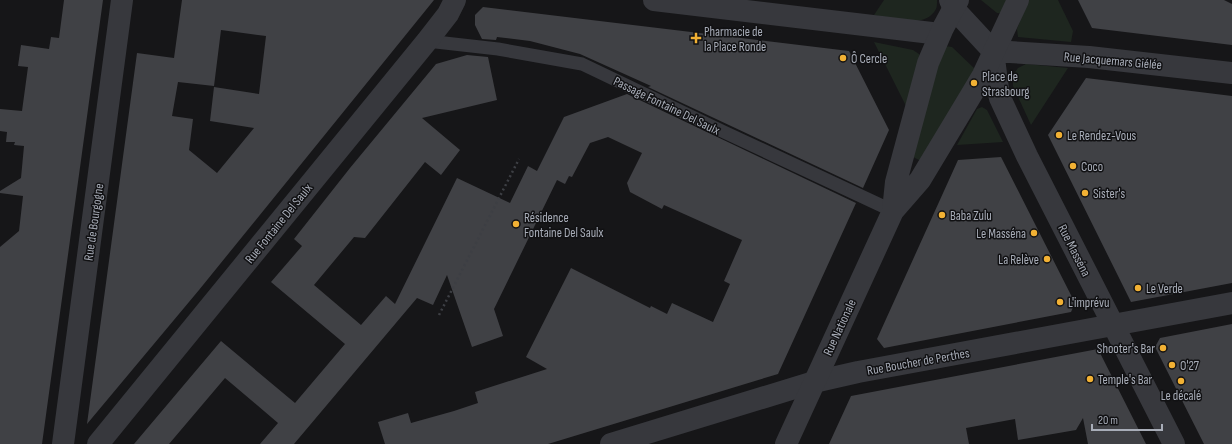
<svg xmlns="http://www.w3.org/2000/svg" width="1232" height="444" viewBox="0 0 1232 444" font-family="'Sofia Sans Condensed',sans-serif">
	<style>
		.green { fill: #1e261f }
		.building { fill: #404145; fill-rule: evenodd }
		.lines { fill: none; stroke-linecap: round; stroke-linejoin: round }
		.path { stroke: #3d3f44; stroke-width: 2.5; stroke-dasharray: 2 3; stroke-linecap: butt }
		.service { stroke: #37383d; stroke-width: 13 }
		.minor { stroke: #37383d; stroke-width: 22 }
		.tertiary { stroke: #37383d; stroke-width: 22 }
		.poi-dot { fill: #f2b134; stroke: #111113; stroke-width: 1.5 }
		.labels { text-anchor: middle; stroke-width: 3; stroke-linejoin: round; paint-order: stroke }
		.poi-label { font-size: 13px; fill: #a8adb8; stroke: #111113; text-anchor: start }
		.street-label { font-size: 13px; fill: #a8adb8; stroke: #111113 }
	</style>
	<rect width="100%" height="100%" fill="#161618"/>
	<path class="green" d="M884 0H937C937 3 937 7 936 9 925 30 891 18 874 15Z
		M981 0H1010L1003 13H997Z
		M1028 0H1058L1073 31 1071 42 1018 37 1017 29Z
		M874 42 913 50 919 54 921 61 907 108Z
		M945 46 952 47 975 69 925 163 913 157 939 52Z
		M1026 64 1068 68 1031 125 1013 86V75L1018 68Z
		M982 107 987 110 1003 142 957 145 977 109Z"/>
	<path class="building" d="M64 0H103L42 444H0V247L19 231 23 196 0 193V191L21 178 24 146 14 145 15 142H6L7 132 0 131V109L22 111 28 67 18 66 21 45 49 49 51 37 59 38Z
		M182 0H434L199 290 87 424 137 53 174 58ZM221 30 266 36 259 94 214 87 210 121 254 128 217 173 189 150 193 119 172 116 178 82 214 86Z
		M1078 0H1224L1232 4V45L1092 28Z
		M483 7 849 51 889 130 863 188 648 87 651 86 580 54 530 41 497 37 496 40 482 39 475 25V15Z
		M467 55 488 57 497 100 422 118 460 150 441 175 425 162 365 238 354 237 314 285 361 325 386 296 395 304 457 178 510 203 528 166 537 171 564 117 627 94 856 203 778 374 548 444H385L378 422 408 413 411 423 454 411 478 403 475 392 547 369 526 357 571 268 650 308 651 306 667 314 672 303 713 322 730 284 724 281 742 240 664 205 662 209 630 192 627 183 642 153 608 137 590 143 572 177 569 176 565 184 557 180 494 309 503 336 472 347 447 275 433 305 417 298 294 444H260L278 423 225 378 169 444H134L221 341 295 403 345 344 271 282 302 246 294 239 350 168 436 64Z
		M1086 78 1232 96V283L1131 302 1048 135Z
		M1001 157 1075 303 1071 312 884 348 877 339 958 160Z
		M1232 324V444H1204L1155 347 1160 338Z
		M1098 349 1146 444H1088L1083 418 1076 430 1018 440 1015 419 966 428 969 444H829L851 396Z"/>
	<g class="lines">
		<path class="path" d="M439 315 519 159"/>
		<path class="service" d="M427 41 498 49 582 64 724 132 893 211"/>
		<path class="minor" d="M654 0 940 34
			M950 0 954 9 993 51
			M993 51 998 89 1000 98 1027 156 1174 444
			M993 51 1089 57 1232 73
			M63 444 122 0
			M98 444 427 41 448 14 455 0
			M611 444 814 382 858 372 1232 303"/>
		<path class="tertiary" d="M893 211 896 182 928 63 943 28 958 0
			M786 444 893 211 920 180 973 92 983 75 1018 0"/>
	</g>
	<g class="poi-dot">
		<path d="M694 32h4v4h4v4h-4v4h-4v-4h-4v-4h4z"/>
		<circle cx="843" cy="58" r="4"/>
		<circle cx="974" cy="83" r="4"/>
		<circle cx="1059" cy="135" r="4"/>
		<circle cx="1073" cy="166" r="4"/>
		<circle cx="1085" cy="193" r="4"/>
		<circle cx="942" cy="215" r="4"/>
		<circle cx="516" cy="224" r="4"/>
		<circle cx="1034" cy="233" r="4"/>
		<circle cx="1047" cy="259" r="4"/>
		<circle cx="1138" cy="288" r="4"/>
		<circle cx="1060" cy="302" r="4"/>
		<circle cx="1163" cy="348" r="4"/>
		<circle cx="1172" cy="365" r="4"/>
		<circle cx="1090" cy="379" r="4"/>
		<circle cx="1181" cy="381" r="4"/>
	</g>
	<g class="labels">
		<g class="poi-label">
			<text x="704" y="36">Pharmacie de<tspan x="704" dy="15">la Place Ronde</tspan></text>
			<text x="851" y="63">Ô Cercle</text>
			<text x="982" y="81">Place de<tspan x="982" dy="15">Strasbourg</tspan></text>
			<text x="1067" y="140">Le Rendez-Vous</text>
			<text x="1081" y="171">Coco</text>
			<text x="1093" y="198">Sister's</text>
			<text x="950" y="220">Baba Zulu</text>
			<text x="524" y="222">Résidence<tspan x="524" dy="15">Fontaine Del Saulx</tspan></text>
			<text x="1026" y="238" text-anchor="end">Le Masséna</text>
			<text x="1039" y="264" text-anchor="end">La Relève</text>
			<text x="1146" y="293">Le Verde</text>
			<text x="1068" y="307">L'imprévu</text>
			<text x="1155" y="353" text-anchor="end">Shooter's Bar</text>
			<text x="1180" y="370">O'27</text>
			<text x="1098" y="384">Temple's Bar</text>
			<text x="1181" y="400" text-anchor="middle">Le décalé</text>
		</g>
		<g class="street-label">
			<text transform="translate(1113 60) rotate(5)" y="5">Rue Jacquemars Giélée</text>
			<text transform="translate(667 105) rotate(26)" y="5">Passage Fontaine Del Saulx</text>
			<text transform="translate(93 222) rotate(-82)" y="5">Rue de Bourgogne</text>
			<text transform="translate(278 223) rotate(-51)" y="5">Rue Fontaine Del Saulx</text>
			<text transform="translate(1075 250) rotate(63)" y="5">Rue Masséna</text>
			<text transform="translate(839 327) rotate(-65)" y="5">Rue Nationale</text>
			<text transform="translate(918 361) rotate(-10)" y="5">Rue Boucher de Perthes</text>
		</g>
	</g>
	<path d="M1092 424v6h70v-6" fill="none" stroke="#a8adb8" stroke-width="2"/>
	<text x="1098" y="424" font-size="12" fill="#a8adb8" stroke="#111113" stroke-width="3" paint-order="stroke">20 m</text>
</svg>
